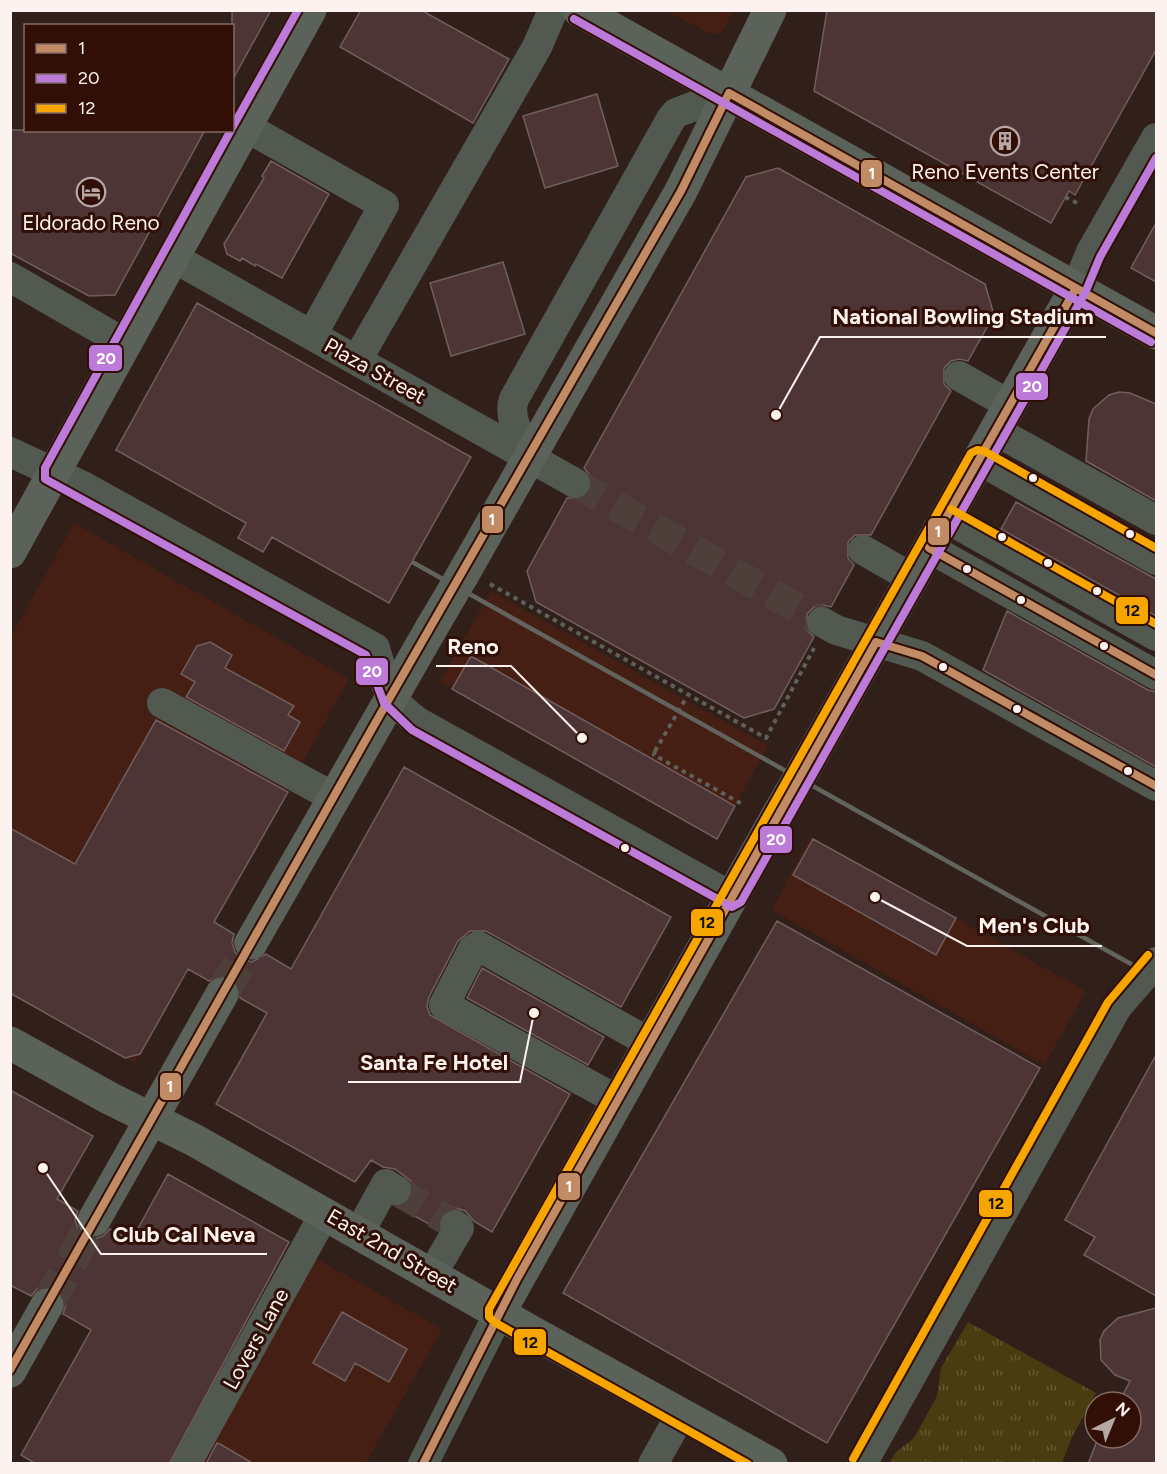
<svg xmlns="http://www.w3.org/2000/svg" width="1167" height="1474" viewBox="0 0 1167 1474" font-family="Figtree,sans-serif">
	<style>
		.built { fill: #451e14 }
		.grass { fill: url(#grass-tufts) }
		.building { fill: #4d3535; stroke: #705f5d; stroke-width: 1.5 }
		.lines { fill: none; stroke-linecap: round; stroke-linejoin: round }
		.minor-tunnel { stroke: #4f3f3a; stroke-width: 30; stroke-dasharray: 30 15; stroke-linecap: butt }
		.major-tunnel { stroke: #4f3f3a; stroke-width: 33; stroke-dasharray: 33 16; stroke-linecap: butt }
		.path { stroke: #60605b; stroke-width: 4; stroke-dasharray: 4.5 4.5; stroke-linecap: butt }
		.minor { stroke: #515951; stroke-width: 30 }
		.major { stroke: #5a6259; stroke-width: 33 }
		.rail { stroke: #62635d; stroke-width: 4.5 }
		.path-bridge { stroke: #60605b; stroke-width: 4; stroke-dasharray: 4.5 4.5; stroke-linecap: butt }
		.minor-bridge { stroke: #515951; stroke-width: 30 }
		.major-bridge { stroke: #5a6259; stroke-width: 33 }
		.bus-1-casing { stroke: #310f07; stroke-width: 12 }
		.bus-2-casing { stroke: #310f07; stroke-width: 12 }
		.bus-3-casing { stroke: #310f07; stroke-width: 12 }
		.bus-1 { stroke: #c18c65; stroke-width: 8 }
		.bus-2 { stroke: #bd7bd9; stroke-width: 8 }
		.bus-3 { stroke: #f7a600; stroke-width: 8 }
		.bus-dot { fill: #fcf2ef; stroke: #310f07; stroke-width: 2 }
		.labels { text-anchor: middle; stroke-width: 6; stroke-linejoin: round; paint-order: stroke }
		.poi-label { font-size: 21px; fill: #fcf2ef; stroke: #310f07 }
		.street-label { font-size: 21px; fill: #fcf2ef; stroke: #310f07 }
		.leader { fill: none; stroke: #fcf2ef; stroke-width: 2 }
		.callout-dot { fill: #fcf2ef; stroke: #310f07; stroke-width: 2 }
		.callout-label { font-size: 22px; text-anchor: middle; font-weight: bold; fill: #fcf2ef; stroke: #310f07; stroke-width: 6; stroke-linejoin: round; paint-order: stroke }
		.line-badge { stroke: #310f07; stroke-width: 2 }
		.badge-label { font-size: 16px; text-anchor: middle; font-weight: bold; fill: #fff }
		.pale-badge-label { font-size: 16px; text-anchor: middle; font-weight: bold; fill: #111 }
	</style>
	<defs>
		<pattern id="grass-tufts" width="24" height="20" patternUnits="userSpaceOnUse" patternTransform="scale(1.5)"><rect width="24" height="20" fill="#493c10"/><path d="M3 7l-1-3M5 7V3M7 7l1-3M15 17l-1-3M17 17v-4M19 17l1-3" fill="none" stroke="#645933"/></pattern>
	</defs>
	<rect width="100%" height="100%" fill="#311f1a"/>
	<path class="built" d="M666 11H734L721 33 710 34Z
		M74 523 349 679 135 1063 11 993V636Z
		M491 591 768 746 717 839 440 681Z
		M810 837 1086 991 1045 1065 772 910Z
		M314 1257 442 1329 366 1463 198 1464Z"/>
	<path class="grass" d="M968 1322 1096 1393 1072 1437 1062 1463H889L896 1452 914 1438 937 1396 941 1368Z"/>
	<path class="building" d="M232 10H271L232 81Z
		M361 10H421L509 59 473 123 340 47Z
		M827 10H1156V50L1075 195 1069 191 1051 223 814 91Z
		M597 94 618 166 545 188 523 116Z
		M10 130H205L115 295 89 296 10 253Z
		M271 161 329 194 282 278 256 264 255 266 242 258 240 261 227 254 224 244 264 178 262 176Z
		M778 168 985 284 994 315 968 361 959 359 951 361 944 368V384L951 391 871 535H855L848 542V558L854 565 831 607 823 605 814 607 807 614V630L814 637 774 709 744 718 536 602 527 571 567 498H583L590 491V475L584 468 746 177Z
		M1156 223V282L1131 268Z
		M503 262 525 334 451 356 430 283Z
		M197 303 471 457 389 603 272 537 263 552 238 538 246 523 116 450Z
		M1119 392 1130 393 1156 404V501L1086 461 1089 419 1093 409 1109 395Z
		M1016 502 1156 579V616L1001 529Z
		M1007 611 1148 690 1156 692V767L983 670Z
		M210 642 232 655 225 668 294 706 288 715 300 722 284 751 186 697 195 682 181 674 197 646Z
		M471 656 735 806 717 839 452 689Z
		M156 720 288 792 214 922 234 934 232 942 235 952 242 959 252 962 266 954 291 969 404 767 671 917 621 1007 486 931H470L458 941 429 997 427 1006 430 1015 570 1094 492 1232 475 1222 465 1211 456 1208 442 1214 438 1229 398 1207 410 1199 413 1190 411 1181 395 1169 383 1167 371 1160 355 1182 216 1104 267 1013 240 998 238 985 231 977 221 975 209 981 188 969 140 1054 125 1058 10 993V828L75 864Z
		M813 839 956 918 936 955 793 875Z
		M777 921 1040 1068 827 1443 563 1293Z
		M482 968 604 1037 588 1065 467 998Z
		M1156 1055V1296L1084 1255 1095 1237 1065 1220Z
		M10 1090 93 1136 57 1199 78 1211 75 1220 78 1229 85 1237 94 1239 103 1236 110 1229 131 1241 168 1174 289 1242 169 1464H36L21 1455 91 1330 63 1314 66 1304 63 1295 57 1289 46 1286 37 1289 31 1296 10 1285Z
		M1156 1308V1464H1088L1098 1438H1131V1402H1119L1130 1381 1115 1375 1101 1360 1100 1340 1104 1331 1118 1318Z
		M342 1312 407 1349 389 1382 355 1363 345 1381 313 1363Z
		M217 1443 220 1444 254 1464H206Z"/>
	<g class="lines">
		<path class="minor-tunnel" d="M575 483 822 622
			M396 1190 455 1225"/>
		<path class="major-tunnel" d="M222 994 251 943
			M47 1305 94 1220"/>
		<path class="path" d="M1065 197 1077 203
			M490 584 766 738 814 648
			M655 751 654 755 742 804"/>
		<path class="minor" d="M246 127 384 205 312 335
			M174 258 575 483
			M10 277 126 344
			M1076 288 1091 252 1156 138
			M357 360 537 47 553 10
			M959 376 1010 405
			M996 431 1156 520
			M10 452 83 486 375 648C386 685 385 699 418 722L732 897
			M530 458C522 440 507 418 514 399L671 119 676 113 729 93
			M979 460 1156 560
			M946 518 1156 636
			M929 548 1156 675
			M863 550 912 578
			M822 622 836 630 922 656 1156 786
			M162 703 333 797
			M617 1100 444 1005 473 949 478 946 650 1043
			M359 1233 386 1184 396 1190
			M432 1274 459 1228 455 1225
			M186 1464 325 1213
			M423 1464 499 1313
			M653 1464 681 1414
			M862 1464 1117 1007"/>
		<path class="major" d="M579 10 1156 333
			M10 552 310 10
			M462 576 681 191 770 10
			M805 768 1076 288
			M251 943 432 627
			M10 1043 109 1098 194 1140 530 1331 771 1464
			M94 1220 222 994
			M499 1313 776 818
			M10 1371 47 1305"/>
		<path class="rail" d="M414 563 1156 978"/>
		<path class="path-bridge" d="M655 751 685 700"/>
		<path class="minor-bridge" d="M1117 1007 1156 962"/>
		<path class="major-bridge" d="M432 627 462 576
			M776 818 805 768"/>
		<g class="bus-1-casing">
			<path id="bus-1" d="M1076 288 929 548 1156 675
				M10 1370 373 727 681 191 729 93 1156 333
				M423 1464 517 1279 876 642 922 656 1156 786"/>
		</g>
		<g class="bus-2-casing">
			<path id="bus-2" d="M574 19 1151 342
				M232 128 298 10
				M231 130 45 468V479L366 655 384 703 412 730 732 907 741 902 1085 293 1100 257 1156 158"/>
		</g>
		<g class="bus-3-casing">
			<path id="bus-3" d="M951 509 1156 624
				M853 1459 1108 1002 1148 955
				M748 1464 494 1322 489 1317V1309L971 453 977 450 984 451 1156 548"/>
		</g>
		<use href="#bus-1" class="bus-1"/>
		<use href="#bus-2" class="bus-2"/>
		<use href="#bus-3" class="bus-3"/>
	</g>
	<defs>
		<g id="building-ring" transform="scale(1.5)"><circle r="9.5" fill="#310f07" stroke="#b5a8a4" stroke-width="1.5"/><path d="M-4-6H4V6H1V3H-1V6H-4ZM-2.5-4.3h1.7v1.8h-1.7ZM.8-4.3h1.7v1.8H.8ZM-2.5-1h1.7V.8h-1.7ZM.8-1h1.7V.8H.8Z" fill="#b5a8a4"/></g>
		<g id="hotel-ring" transform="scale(1.5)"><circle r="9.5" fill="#310f07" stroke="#b5a8a4" stroke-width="1.5"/><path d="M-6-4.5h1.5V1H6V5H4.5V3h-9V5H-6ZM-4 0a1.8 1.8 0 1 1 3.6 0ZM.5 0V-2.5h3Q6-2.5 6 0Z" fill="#b5a8a4"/></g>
	</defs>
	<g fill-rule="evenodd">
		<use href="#building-ring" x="1005" y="141"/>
		<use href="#hotel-ring" x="91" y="192"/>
	</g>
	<g class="bus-dot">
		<circle cx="1033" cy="478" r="5"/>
		<circle cx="1130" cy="534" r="5"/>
		<circle cx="1002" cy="537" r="5"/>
		<circle cx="1048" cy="563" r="5"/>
		<circle cx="967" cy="569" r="5"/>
		<circle cx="1097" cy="591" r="5"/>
		<circle cx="1021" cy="600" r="5"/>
		<circle cx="1104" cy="646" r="5"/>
		<circle cx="943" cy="667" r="5"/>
		<circle cx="1017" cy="709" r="5"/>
		<circle cx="1128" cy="771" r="5"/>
		<circle cx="625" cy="848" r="5"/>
	</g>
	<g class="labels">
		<g class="poi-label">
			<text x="1005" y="179">Reno Events Center</text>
			<text x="91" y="230">Eldorado Reno</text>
		</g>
		<g class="street-label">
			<text transform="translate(375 371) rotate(29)" y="7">Plaza Street</text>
			<text transform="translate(392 1251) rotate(30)" y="7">East 2nd Street</text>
			<text transform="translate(256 1339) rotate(-61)" y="7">Lovers Lane</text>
		</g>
	</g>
	<path class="leader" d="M776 415L820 337H1106M582 738L511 666H436M875 897L967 946H1102M534 1013L520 1082H348M43 1168L101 1254H267"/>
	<g class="callout-dot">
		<circle cx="776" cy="415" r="6"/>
		<circle cx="582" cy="738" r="6"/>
		<circle cx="875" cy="897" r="6"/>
		<circle cx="534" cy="1013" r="6"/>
		<circle cx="43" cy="1168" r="6"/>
	</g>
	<g class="callout-label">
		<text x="963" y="324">National Bowling Stadium</text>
		<text x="473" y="654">Reno</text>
		<text x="1034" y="933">Men's Club</text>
		<text x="434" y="1070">Santa Fe Hotel</text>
		<text x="184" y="1242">Club Cal Neva</text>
	</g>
	<g class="line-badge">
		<rect x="860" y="159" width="23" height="29" rx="6" fill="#c18c65"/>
		<rect x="88" y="344" width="35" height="28" rx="6" fill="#bd7bd9"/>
		<rect x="1015" y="372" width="34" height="29" rx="6" fill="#bd7bd9"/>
		<rect x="481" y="505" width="23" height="29" rx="6" fill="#c18c65"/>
		<rect x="927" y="517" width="23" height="29" rx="6" fill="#c18c65"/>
		<rect x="1115" y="596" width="34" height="29" rx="6" fill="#f7a600"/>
		<rect x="355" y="657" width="34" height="29" rx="6" fill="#bd7bd9"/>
		<rect x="759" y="825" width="34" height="29" rx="6" fill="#bd7bd9"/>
		<rect x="690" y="908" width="34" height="29" rx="6" fill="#f7a600"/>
		<rect x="159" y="1072" width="23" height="29" rx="6" fill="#c18c65"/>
		<rect x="557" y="1172" width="24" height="29" rx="6" fill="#c18c65"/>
		<rect x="978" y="1189" width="35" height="29" rx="6" fill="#f7a600"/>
		<rect x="513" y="1328" width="34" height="28" rx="6" fill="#f7a600"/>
	</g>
	<g class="badge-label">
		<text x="872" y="179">1</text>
		<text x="106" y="364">20</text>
		<text x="1032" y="392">20</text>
		<text x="492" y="525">1</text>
		<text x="938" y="537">1</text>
		<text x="372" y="677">20</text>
		<text x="776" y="845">20</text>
		<text x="170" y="1092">1</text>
		<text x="569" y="1192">1</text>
	</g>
	<g class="pale-badge-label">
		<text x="1132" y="616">12</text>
		<text x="707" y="928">12</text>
		<text x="996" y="1209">12</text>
		<text x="530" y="1348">12</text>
	</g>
	<rect width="1167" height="1474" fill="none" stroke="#fcf2ef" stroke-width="24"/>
	<rect x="24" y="24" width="210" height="108" fill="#310f07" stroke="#826a64" stroke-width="1.5"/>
	<rect x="36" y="44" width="30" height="9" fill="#c18c65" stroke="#826a64" stroke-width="1.5"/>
	<text x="78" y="54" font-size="18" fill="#fcf2ef">1</text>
	<rect x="36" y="74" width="30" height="9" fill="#bd7bd9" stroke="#826a64" stroke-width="1.5"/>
	<text x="78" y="84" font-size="18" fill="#fcf2ef">20</text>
	<rect x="36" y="104" width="30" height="9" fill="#f7a600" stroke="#826a64" stroke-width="1.5"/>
	<text x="78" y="114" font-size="18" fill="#fcf2ef">12</text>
	<g transform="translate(1113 1420) rotate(43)"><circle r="28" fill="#310f07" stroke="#826a64" stroke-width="1.5"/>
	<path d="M0-4.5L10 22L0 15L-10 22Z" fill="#b5a8a4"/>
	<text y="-9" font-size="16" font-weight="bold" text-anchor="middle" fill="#fcf2ef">N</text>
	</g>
</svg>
